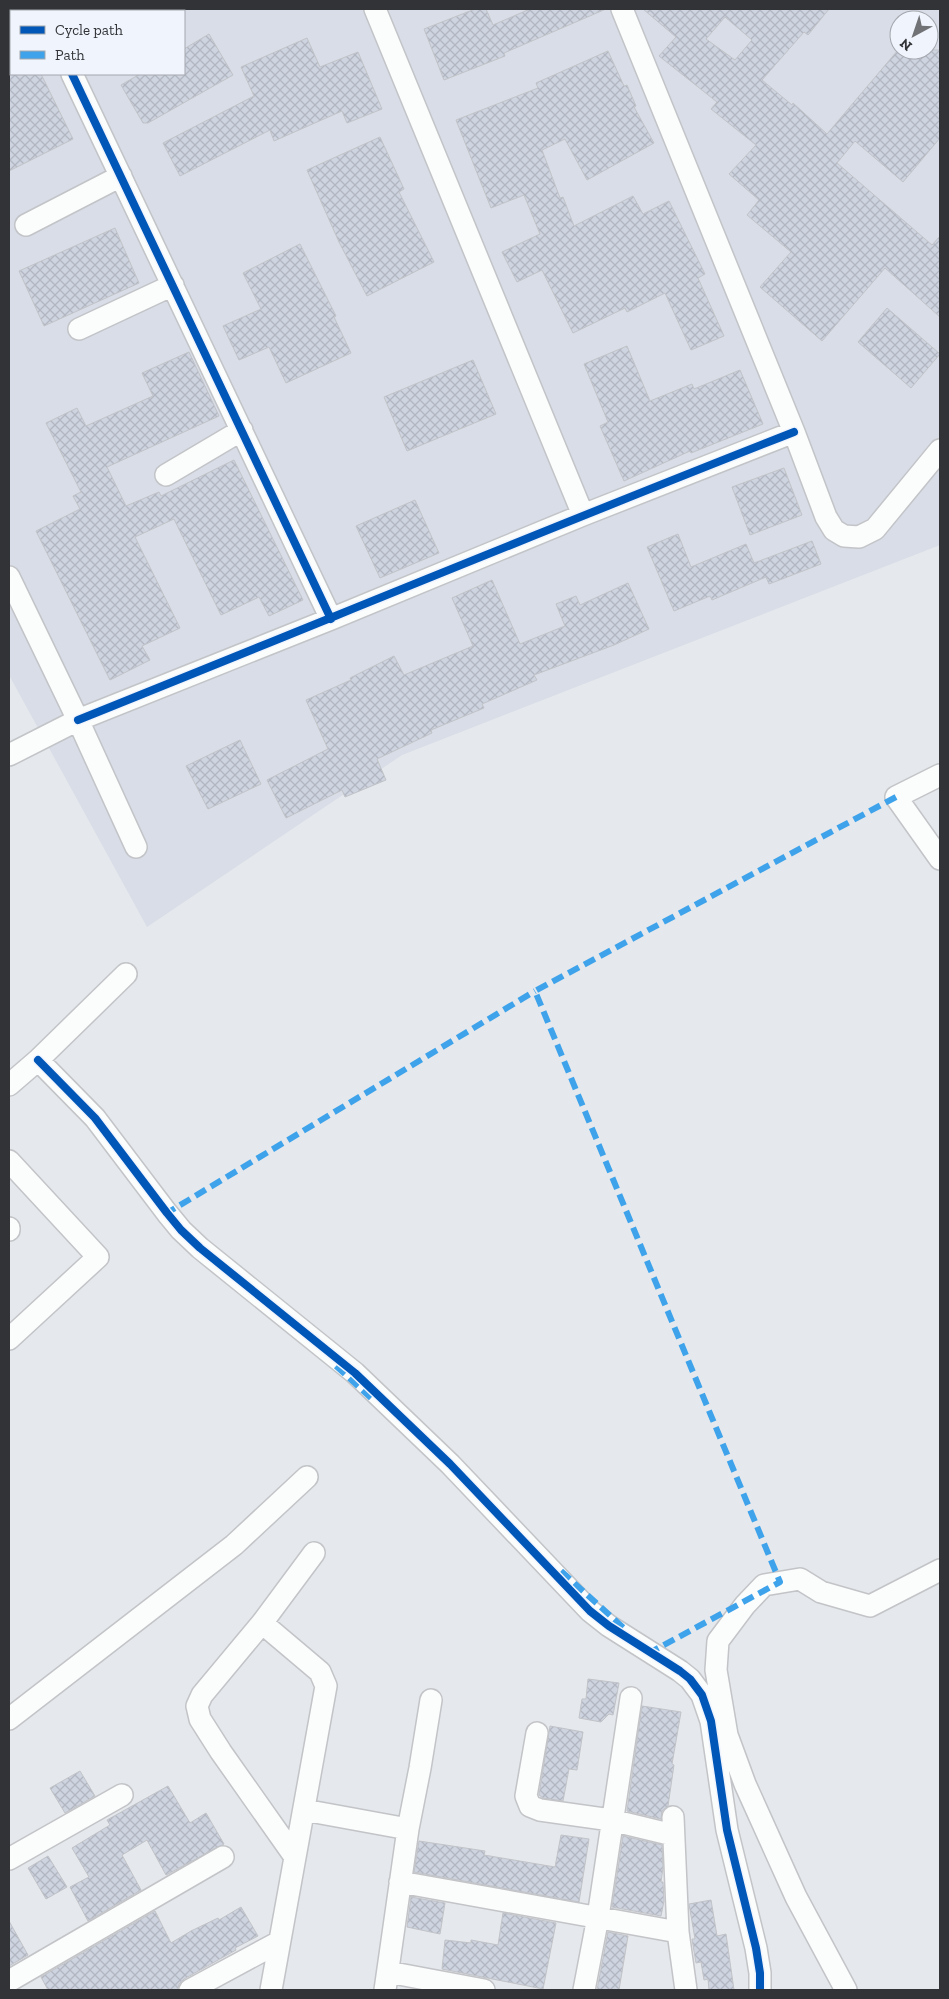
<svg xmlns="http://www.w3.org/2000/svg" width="949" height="1999" viewBox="0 0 949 1999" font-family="'Zilla Slab',serif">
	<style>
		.built { fill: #d8dde7; fill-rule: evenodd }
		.building { fill: url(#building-cross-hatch); stroke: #c1c3c7; fill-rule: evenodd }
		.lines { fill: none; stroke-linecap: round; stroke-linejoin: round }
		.minor-casing { stroke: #c2c4c7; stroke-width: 24 }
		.minor { stroke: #fbfcfc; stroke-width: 21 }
		.quiet { stroke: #3ea3eb; stroke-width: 6; stroke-dasharray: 12 6; stroke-linecap: butt }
		.cycleway-casing { stroke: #f0f4fd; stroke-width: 11 }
		.cycleway { stroke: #0057b8; stroke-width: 8 }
	</style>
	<defs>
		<pattern id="building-cross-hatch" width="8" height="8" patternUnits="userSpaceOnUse" patternTransform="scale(1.25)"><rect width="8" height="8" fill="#ced4e0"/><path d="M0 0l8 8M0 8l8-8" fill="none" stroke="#b1b6c1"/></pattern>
	</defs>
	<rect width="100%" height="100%" fill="#e5e8ec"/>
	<path class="built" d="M9 9H940V545L402 755 147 927 9 675ZM11 11H184V74H11ZM899 20H929V50H899Z"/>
	<path class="building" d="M475 9H486L493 25 530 9H606L504 53 505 56 444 80 424 29Z
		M643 9H829L808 35 804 32 762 80 792 105 793 103 827 134 898 50H940V138L903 182 855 141 837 163 932 245 940 236V317L885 268 822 341 760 287 791 252 747 215 759 200 729 174 756 145 711 109 717 102 659 56 676 37ZM725 17 752 40 735 60 706 39Z
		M209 34 233 75 148 123H143L121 85 140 74H184V49Z
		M307 38 320 67 358 52 382 109 347 123 342 111 274 141 270 130 180 176 163 143 254 96 241 67Z
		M608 51 624 86 627 85 636 106 634 107 654 143 587 180 565 139 542 150 560 198 563 197 574 226 633 196 643 214 669 201 705 274 698 278 724 336 691 350 665 293 627 312 625 308 573 333 542 270 517 282 502 252 540 234 524 195 491 208 456 120 538 88 536 83Z
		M9 74H41L73 139 9 171Z
		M380 137 404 189 399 192 434 262 367 296 339 242 307 170Z
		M115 228 139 283 44 326 19 271Z
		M300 244 336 316 334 317 351 353 286 383 269 347 239 360 223 326 261 309 243 273Z
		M887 308 940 354 911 388 858 342Z
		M627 346 650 401 692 384 694 389 740 370 763 424 691 453 690 451 624 481 600 426 608 422 584 364Z
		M189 352 219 416 107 467 126 506 159 492 161 496 234 460 303 600 269 616 259 597 221 615 174 519 135 537 180 628 142 646 150 660 110 680 36 531 80 509 73 496 81 492 46 423 77 408 86 426 153 396 142 373Z
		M473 360 496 414 407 451 384 397Z
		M784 468 802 515 750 535 732 487Z
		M415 500 439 553 380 578 356 526Z
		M678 534 691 567 746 544 754 563 812 541 821 564 769 584 766 577 712 600 710 596 674 611 647 547Z
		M492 580 520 644 565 626 556 604 576 596 580 605 628 583 649 629 614 645 534 675 537 680 482 704 484 708 431 730 432 733 377 759 386 780 345 797 342 790 286 818 267 780 328 749 306 700 351 680 350 678 394 656 404 675 473 646 452 598Z
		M240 740 261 784 208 809 186 766Z
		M588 1679 619 1683 613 1715 609 1714 601 1722 579 1718 582 1699H586Z
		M642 1706 681 1712 672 1764 674 1765 668 1806 662 1811 661 1819 627 1811Z
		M550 1726 583 1732 577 1770 569 1769 563 1801 543 1798 539 1795Z
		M80 1771 95 1796 65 1813 50 1788Z
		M168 1786 190 1823 206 1813 224 1844 166 1875 147 1840 122 1855 141 1890 88 1921 70 1887 89 1877 72 1848 110 1825 107 1820Z
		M561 1835 589 1839 579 1902 414 1872 419 1841 485 1851 484 1855 555 1867Z
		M623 1836 662 1845 663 1868 661 1882H663L664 1901 661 1916 612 1907Z
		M48 1856 67 1887 46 1899 28 1868Z
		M411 1897 445 1903 440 1934 407 1927Z
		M711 1900 717 1936 726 1934 734 1990H709L708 1979 704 1980 701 1962 696 1963 692 1939H695L689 1904Z
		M241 1907 258 1936 235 1948 236 1950 184 1979 179 1984 178 1990H48L41 1977 155 1911 171 1943 191 1931 218 1918 219 1920Z
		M503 1913 556 1923 543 1989 442 1969 445 1940 471 1943V1940L498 1945Z
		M9 1921 28 1955 9 1966Z
		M608 1932 628 1936 619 1990H597Z"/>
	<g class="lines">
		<g class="minor-casing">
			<path id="minor" d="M41 9 42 11
				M375 9 583 515
				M622 9 794 432 826 517 834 530 844 536 859 537 875 529 940 450
				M72 74 331 619
				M26 225 121 176
				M79 329 173 285
				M166 475 242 430
				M9 577 78 720 136 847
				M9 755 78 720 331 619 583 515 794 432
				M940 775 896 797 940 859
				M38 1060 95 1118 167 1213 181 1230 200 1248 355 1373 450 1464 590 1611 609 1626 680 1671 690 1679 702 1695 711 1721 727 1830 756 1948 760 1973V1990
				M9 1085 38 1060 126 974
				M9 1161 98 1257 9 1339
				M9 1228V1230
				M262 1623 202 1695 197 1706 200 1719 221 1752 295 1857
				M9 1719 234 1545 307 1477
				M537 1733 526 1796 530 1806 540 1810 611 1820 673 1835
				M304 1810 408 1829
				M673 1817 678 1932
				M9 1859 122 1795
				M400 1882 678 1932 686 1990
				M388 1972 484 1990
				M9 1981 223 1857
				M190 1990 279 1942
				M271 1990 326 1686 320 1672 262 1623 314 1553
				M385 1990 408 1829 420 1768 431 1700
				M584 1990 598 1917 631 1698
				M846 1990 796 1897 745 1784 727 1735 716 1670 718 1641 745 1605 764 1585 800 1579 821 1592 870 1606 940 1570"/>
		</g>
		<use href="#minor" class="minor"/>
		<path class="quiet" d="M169 1215 167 1213 535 991
			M336 1366 371 1398
			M561 1571 626 1630
			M648 1650 651 1652 780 1582 535 991 896 797"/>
		<g class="cycleway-casing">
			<path id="cycleway" d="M72 74 331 619
				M78 720C317 624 554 526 794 432
				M38 1060 95 1118 167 1213 181 1230 200 1248 355 1373 450 1464 590 1611 609 1626 680 1671 690 1679 702 1695 711 1721 727 1830 756 1948 760 1973V1990"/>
		</g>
		<use href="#cycleway" class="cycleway"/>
	</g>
	<rect width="949" height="1999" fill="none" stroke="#313336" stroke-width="20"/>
	<rect x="10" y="10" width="175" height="65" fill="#f0f4fd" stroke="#a4a7ad"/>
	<rect x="20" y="26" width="25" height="8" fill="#0057b8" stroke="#a4a7ad"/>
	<text x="55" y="35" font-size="15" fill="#313336">Cycle path</text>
	<rect x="20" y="51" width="25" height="8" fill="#3ea3eb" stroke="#a4a7ad"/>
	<text x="55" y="60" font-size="15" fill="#313336">Path</text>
	<g transform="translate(914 35) rotate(220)"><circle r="24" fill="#f0f4fd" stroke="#a4a7ad"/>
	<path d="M0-4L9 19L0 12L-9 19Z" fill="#707276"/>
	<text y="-8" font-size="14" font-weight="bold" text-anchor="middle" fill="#313336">N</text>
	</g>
</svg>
